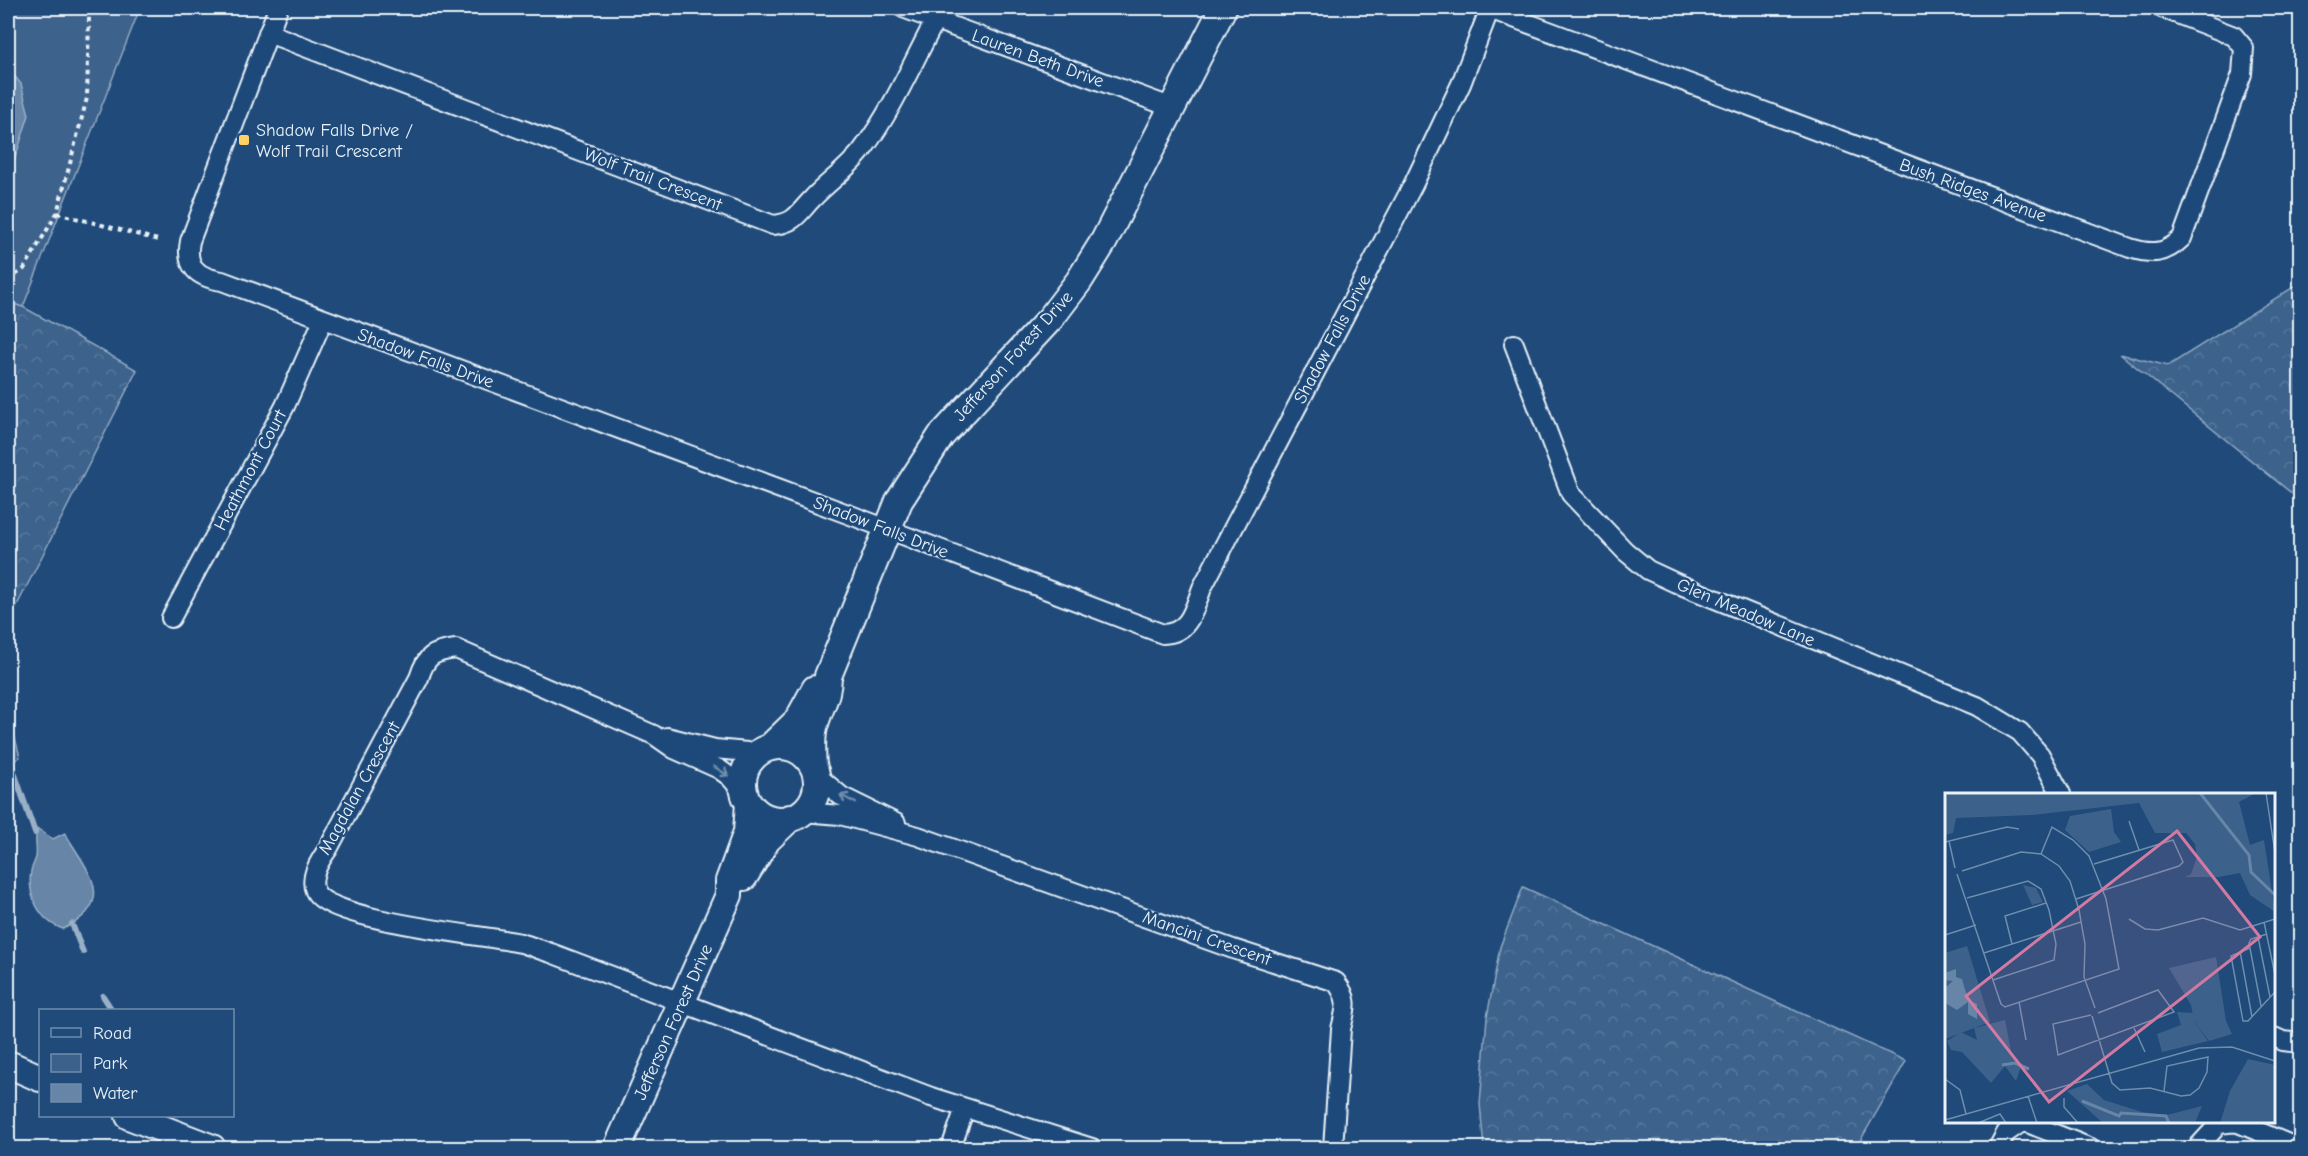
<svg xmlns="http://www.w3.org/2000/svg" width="2308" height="1156" viewBox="0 0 2308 1156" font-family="'Comic Neue',sans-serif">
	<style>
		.forest { fill: url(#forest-crowns); stroke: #92aac2; stroke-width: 1.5 }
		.green { fill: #3c628c; stroke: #92aac2; stroke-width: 1.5 }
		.water { fill: #6685a7; stroke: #9ab0c7; stroke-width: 1.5 }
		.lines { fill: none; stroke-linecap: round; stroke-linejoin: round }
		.stream { stroke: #9ab0c7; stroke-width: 6 }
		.street-casing { stroke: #e8f1f8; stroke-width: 22 }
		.secondary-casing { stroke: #e8f1f8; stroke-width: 30 }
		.path { stroke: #e8f1f8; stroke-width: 4; stroke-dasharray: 4.5 4.5; stroke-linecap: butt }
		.street { stroke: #1f4a7a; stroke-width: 18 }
		.secondary { stroke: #1f4a7a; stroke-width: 26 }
		.oneway { stroke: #6f8dac }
		.poi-dot { fill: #ffd166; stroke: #1f4a7a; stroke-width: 2 }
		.labels { text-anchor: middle; stroke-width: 4.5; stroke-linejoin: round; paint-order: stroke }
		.street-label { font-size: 18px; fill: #e8f1f8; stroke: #1f4a7a }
		.poi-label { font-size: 18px; fill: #e8f1f8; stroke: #1f4a7a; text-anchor: start }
		.inset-river { fill: none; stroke: #6685a7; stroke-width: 3 }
		.inset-road { fill: none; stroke: #6f8dac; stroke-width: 1.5 }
		.view { fill: #d37aa2; fill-opacity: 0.15; stroke: #d37aa2; stroke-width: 3 }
		.inset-edge { fill: none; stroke: #e8f1f8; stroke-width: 3 }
	</style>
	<defs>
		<pattern id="forest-crowns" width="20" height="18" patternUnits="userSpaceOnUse" patternTransform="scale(1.5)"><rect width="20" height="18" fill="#3c628c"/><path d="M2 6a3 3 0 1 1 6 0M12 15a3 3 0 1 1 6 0" fill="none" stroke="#58799d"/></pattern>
	</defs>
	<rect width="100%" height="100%" fill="#1f4a7a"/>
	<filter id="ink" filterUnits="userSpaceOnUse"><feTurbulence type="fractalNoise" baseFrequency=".0167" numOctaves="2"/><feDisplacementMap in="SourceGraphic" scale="12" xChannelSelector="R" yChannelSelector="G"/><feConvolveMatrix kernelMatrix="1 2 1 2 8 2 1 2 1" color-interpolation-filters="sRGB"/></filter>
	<g filter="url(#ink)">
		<path class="forest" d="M2300 283V500L2120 354 2168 366Z
			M8 302 23 307 137 370 8 623Z
			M8 711 20 757 8 765Z
			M1523 887 1906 1061 1856 1148H1484L1480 1104 1487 1017 1500 947Z"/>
		<path class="green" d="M8 8H140L23 307 8 302Z"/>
		<path class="water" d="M8 68 21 84 29 115 8 180Z
			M38 829 53 839 65 833C88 872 119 902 63 929 39 921 27 895 31 871 32 866 35 862 36 857 38 848 33 838 38 829Z"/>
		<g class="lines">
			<path class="stream" d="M8 759 12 766 35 833
				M72 924 83 952
				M103 996 112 1010"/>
			<g class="street-casing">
				<path id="street" d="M278 8 190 241C185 267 197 277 222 281L853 516 1163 634C1190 633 1194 609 1202 588L1414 183 1461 84 1490 8
					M903 8 1173 108
					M1487 8 2130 248C2152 255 2166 254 2182 238L2242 74 2244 48 2234 36 2162 8
					M268 33 773 225C796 223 798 213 813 198 829 181 849 168 863 149 895 107 916 54 942 8
					M1514 344 1571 494 1625 551 1648 570 1676 583 1977 706 2020 732 2040 755 2061 794
					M171 618 285 406 323 320
					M667 737 715 749 758 753
					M816 775 841 796 896 823
					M745 795 730 777 719 769 674 749 654 735 456 649C433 652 426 655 419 678L328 849C320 860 309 877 315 891 328 921 485 935 521 943 531 946 541 950 551 953L931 1097 1092 1148
					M803 812 840 815 918 836 1233 949 1336 982C1350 1000 1346 1008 1341 1029L1333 1148
					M2274 1037 2283 1041 2300 1043
					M2025 1122 2091 1148
					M951 1148 965 1108
					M1998 1148 2006 1133 2022 1122
					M2197 1148 2219 1124 2236 1122 2298 1148"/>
			</g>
			<g class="secondary-casing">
				<path id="secondary" d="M743 783a37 37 0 1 1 74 0a37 37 0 1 1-74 0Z
					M770 747 798 720 815 689
					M813 766C812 753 811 740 814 727 819 707 828 698 828 676L899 501 941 436 1050 319 1079 281 1104 241 1223 8
					M744 877 767 840 790 818
					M8 1064 40 1078
					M129 1116 212 1148
					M617 1148 729 895V881L747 832 749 803"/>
			</g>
			<path class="path" d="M57 213 158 240
				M8 280 24 269 57 213 87 98 89 17 93 8"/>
			<use href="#street" class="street"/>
			<use href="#secondary" class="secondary"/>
		</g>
		<defs><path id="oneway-shaft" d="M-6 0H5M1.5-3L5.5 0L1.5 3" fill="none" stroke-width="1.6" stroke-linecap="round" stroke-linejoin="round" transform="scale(1.5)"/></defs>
		<g class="oneway">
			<use href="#oneway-shaft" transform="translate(721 771) rotate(32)"/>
			<use href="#oneway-shaft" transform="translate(848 799) rotate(-152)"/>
		</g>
	</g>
	<rect class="poi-dot" x="238" y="134" width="12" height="12" rx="3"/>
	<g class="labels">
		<g class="street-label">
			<text transform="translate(1038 58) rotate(20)" y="6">Lauren Beth Drive</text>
			<text transform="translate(653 179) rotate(21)" y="6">Wolf Trail Crescent</text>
			<text transform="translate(1973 190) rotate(20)" y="6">Bush Ridges Avenue</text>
			<text transform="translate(1332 339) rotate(-62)" y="6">Shadow Falls Drive</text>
			<text transform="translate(1013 356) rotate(-48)" y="6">Jefferson Forest Drive</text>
			<text transform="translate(426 358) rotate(20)" y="6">Shadow Falls Drive</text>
			<text transform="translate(250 470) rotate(-62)" y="6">Heathmont Court</text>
			<text transform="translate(881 527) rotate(21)" y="6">Shadow Falls Drive</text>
			<text transform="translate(1746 612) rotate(23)" y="6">Glen Meadow Lane</text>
			<text transform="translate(359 788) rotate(-61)" y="6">Magdalan Crescent</text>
			<text transform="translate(1207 938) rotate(19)" y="6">Mancini Crescent</text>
			<text transform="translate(673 1022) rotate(-66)" y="6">Jefferson Forest Drive</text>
		</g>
		<g class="poi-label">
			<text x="256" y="136">Shadow Falls Drive /<tspan x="256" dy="21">Wolf Trail Crescent</tspan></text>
		</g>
	</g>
	<g transform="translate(1945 793)">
		<rect width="330" height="330" fill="#1f4a7a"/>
		<path d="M0 0H311L294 9 305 52 319 47 330 119 305 102 295 80 274 84H240L246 81 252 64 250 51 241 40H210L194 10 87 22 11 25 8 40 0 42ZM271 164 281 228 287 241 264 248 249 228 246 212 224 175ZM60 227 67 263 77 271 71 288 60 273 46 290 17 259 6 257 2 248 16 239 32 247 29 235ZM303 266 330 272V330H275L285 298ZM142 291 159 307 197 319 222 322 257 313 250 330H158L122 298Z" fill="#3c628c"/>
		<path d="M166 16 169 39 176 49 144 59 120 37 125 23ZM78 92 91 95 98 109 87 112ZM22 153 45 229 0 246V160ZM232 219 249 220V228L263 248 217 259 212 241 236 232Z" fill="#3c628c"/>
		<path d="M11 176V184L17 186 23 207 32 211V226L23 221V209L12 217 0 210 1 194 8 188 0 187V180Z" fill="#6685a7"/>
		<path class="inset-river" d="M255 0 304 62 306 79 330 102M57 272 70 270 84 276M137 308 174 323 176 320 221 323 224 330"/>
		<path class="inset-road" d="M321 0 330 60M184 28 194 57M4 48 10 75M0 49 62 34 74 36M17 78 76 59 96 61 114 73 125 88 134 117 140 151 139 184 150 215M12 81 56 211 60 214 174 176 161 106 144 63 128 47 107 34 96 61M22 105 83 88 96 96 104 117 111 151 109 167 48 187M131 106 234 73 238 69 228 47 149 71M184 126 200 136 213 137 258 125 295 137 330 126M319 129 330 182M0 142 31 132M313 144 325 204M67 151 60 123 101 110M305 155 286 163 298 228H303L330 199M295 158 307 224M39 160 136 129M74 209 81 247M316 213 304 150 306 146 322 141M146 222 108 231 113 262 229 219 213 197 153 220M147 223 167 290 175 297 205 295 236 303 245 302 254 295 262 279 263 264 222 273 219 298M189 235 200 259M0 286 15 297 21 321M83 303 92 330M119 305V314L133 330M0 327 254 255 287 254 330 268M33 330 55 321 61 330"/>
		<path class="view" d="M232 38 315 144 104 309 21 203Z"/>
		<rect width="330" height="330" class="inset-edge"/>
	</g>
	<rect width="2308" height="1156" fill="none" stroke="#1f4a7a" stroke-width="30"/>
	<rect x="15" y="15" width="2278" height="1126" fill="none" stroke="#e8f1f8" stroke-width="2" filter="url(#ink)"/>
	<rect x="39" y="1009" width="195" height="108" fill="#1f4a7a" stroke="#6f8dac" stroke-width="1.5"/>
	<rect x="51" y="1028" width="30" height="9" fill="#1f4a7a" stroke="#6f8dac" stroke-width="1.5"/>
	<text x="93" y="1039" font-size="18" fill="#e8f1f8">Road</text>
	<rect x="51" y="1054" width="30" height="18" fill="#3c628c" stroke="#6f8dac" stroke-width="1.5"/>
	<text x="93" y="1069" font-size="18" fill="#e8f1f8">Park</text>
	<rect x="51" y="1084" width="30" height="18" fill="#6685a7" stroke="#6f8dac" stroke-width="1.5"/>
	<text x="93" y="1099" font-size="18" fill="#e8f1f8">Water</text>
</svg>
